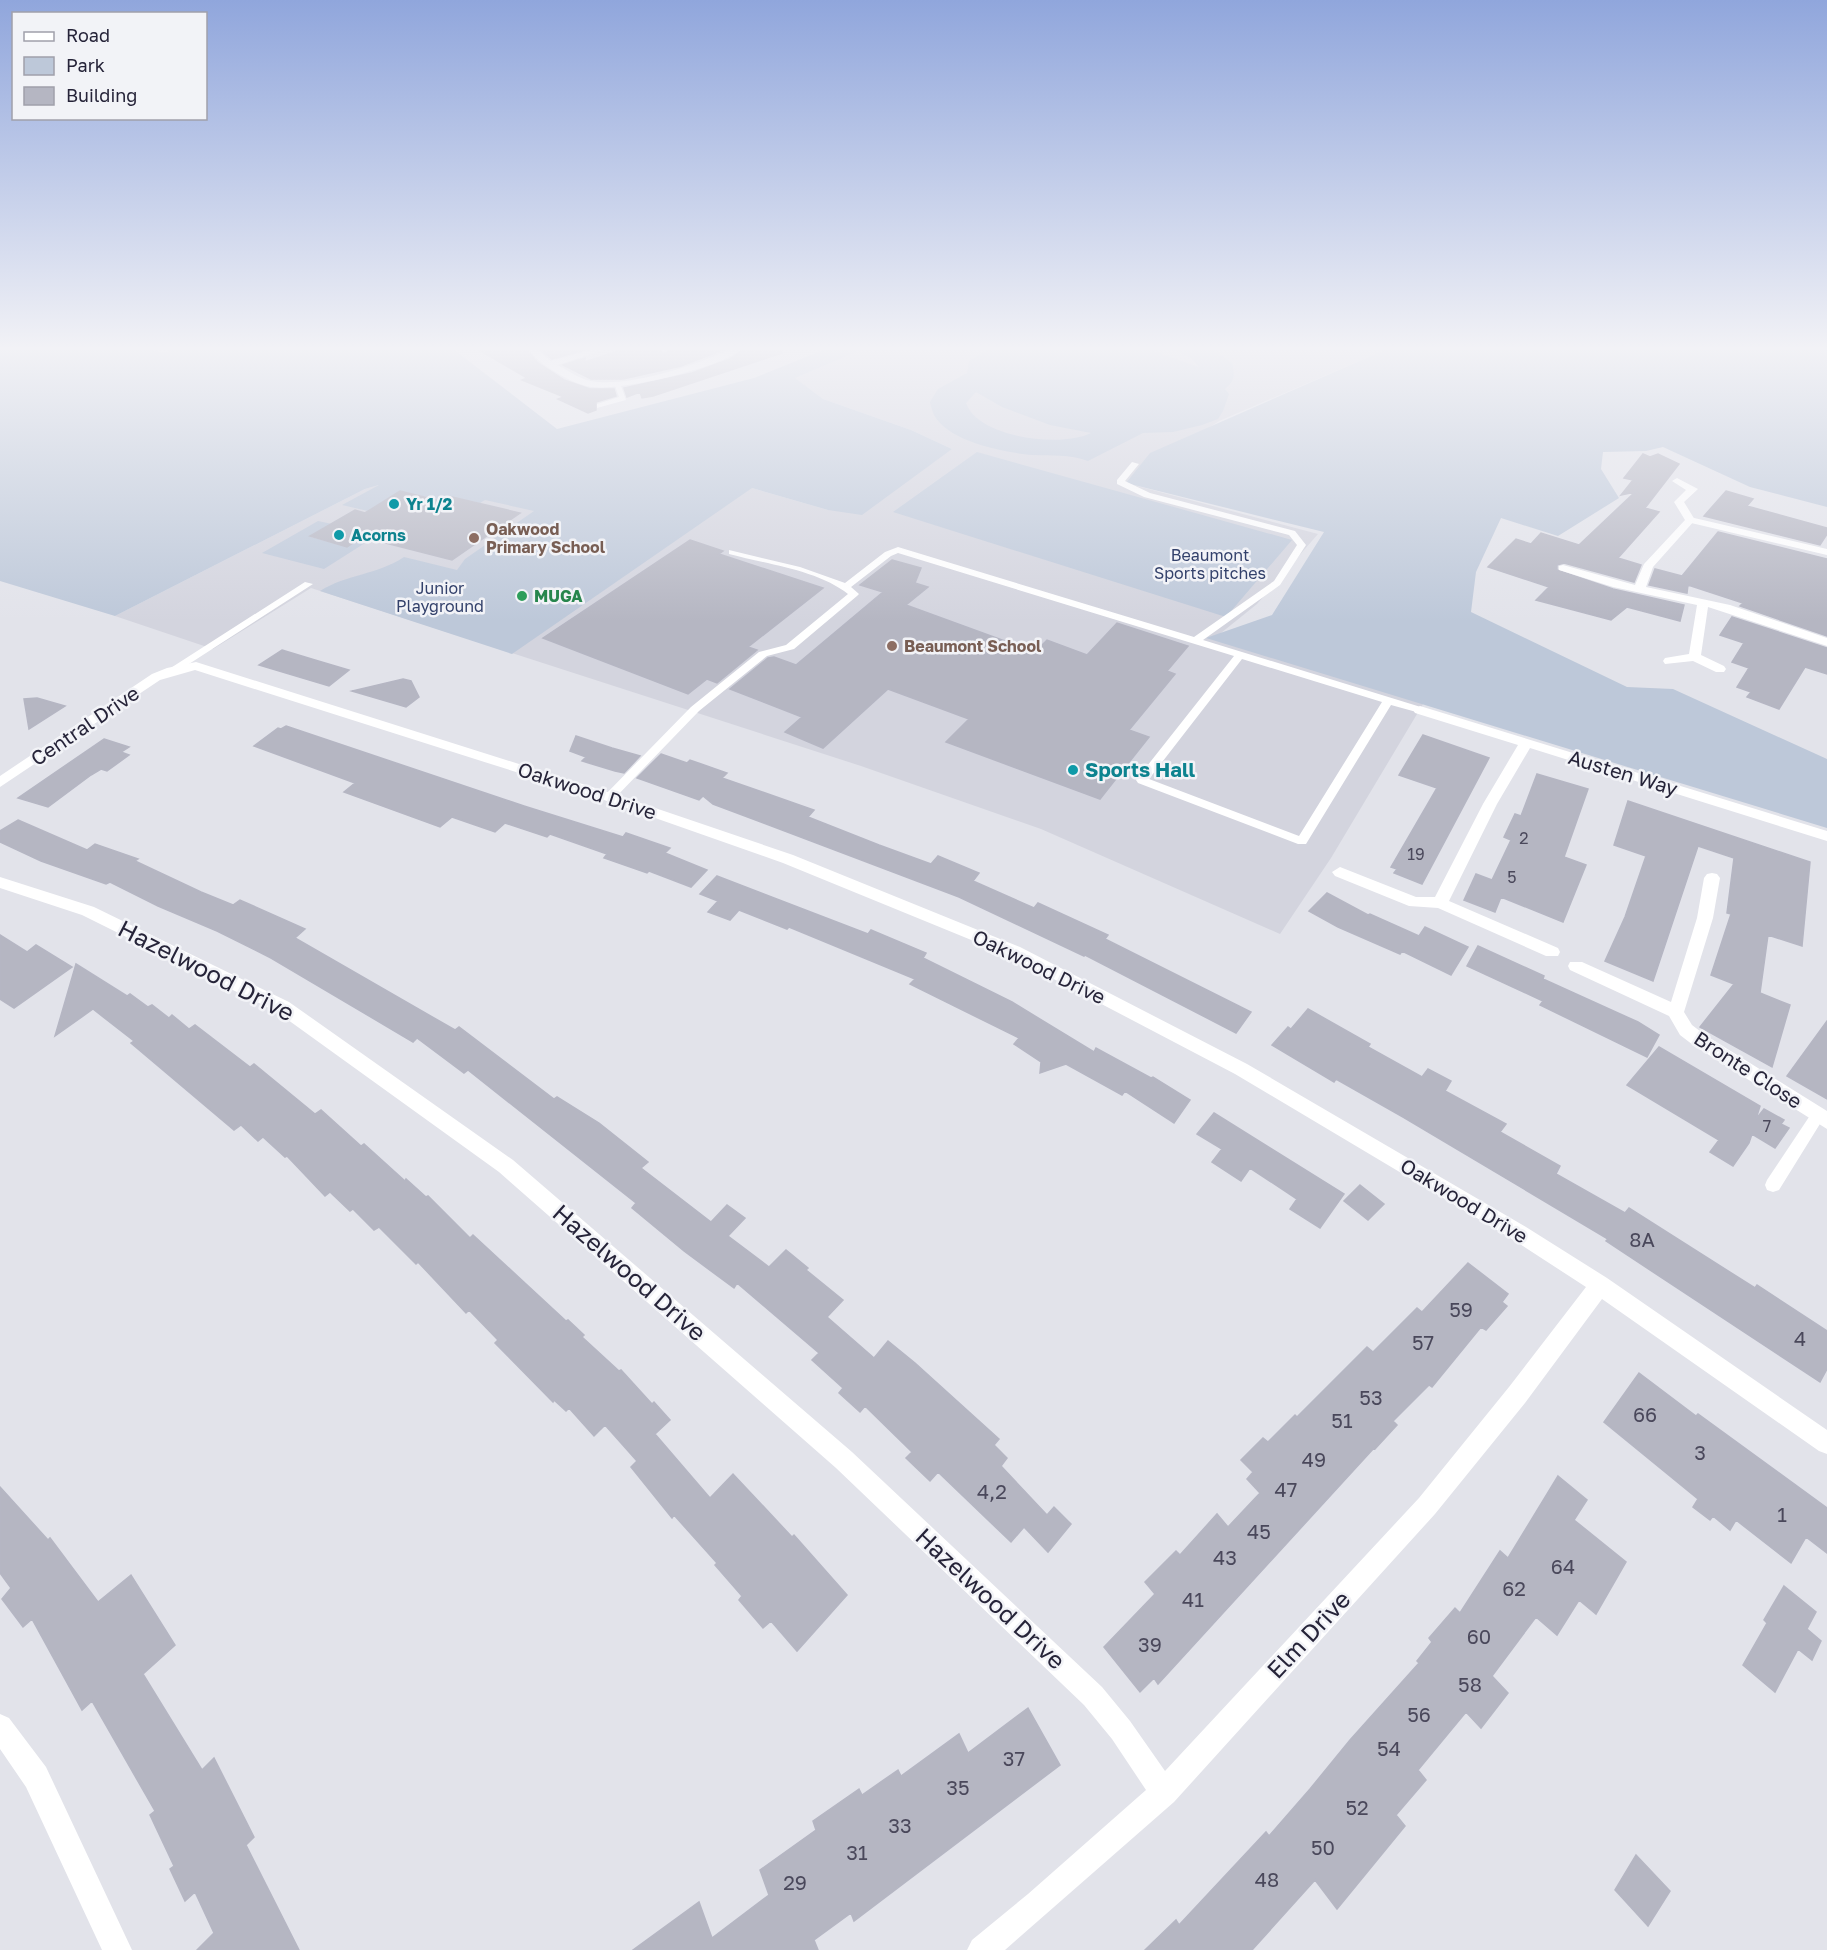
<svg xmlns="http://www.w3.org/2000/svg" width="1827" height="1950" viewBox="0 0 1827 1950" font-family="'Golos Text',sans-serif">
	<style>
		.built { fill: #d3d4de }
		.green { fill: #bdc8d9; fill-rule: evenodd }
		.building { fill: #b5b6c2; stroke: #b5b6c3; stroke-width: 1.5 }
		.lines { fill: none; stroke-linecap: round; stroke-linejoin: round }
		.service { fill: #fff; fill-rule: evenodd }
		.minor { fill: #fff; fill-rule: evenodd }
		.culture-dot { fill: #0f9aa8; stroke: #f2f3f7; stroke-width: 2 }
		.education-dot { fill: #8d6e63; stroke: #f2f3f7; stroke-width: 2 }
		.leisure-dot { fill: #2e9e5b; stroke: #f2f3f7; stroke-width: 2 }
		.labels { text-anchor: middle; stroke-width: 5; stroke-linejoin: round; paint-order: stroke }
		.far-culture-label { font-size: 16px; font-weight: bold; fill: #0d838f; stroke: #f2f3f7; text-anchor: start }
		.far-education-label { font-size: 16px; font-weight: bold; fill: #785e54; stroke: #f2f3f7; text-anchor: start }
		.far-park-label { font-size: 16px; fill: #33416b; stroke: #f2f3f7 }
		.far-leisure-label { font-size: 16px; font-weight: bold; fill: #27864d; stroke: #f2f3f7; text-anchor: start }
		.number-label { font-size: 16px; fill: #4a485b }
		.street-label { font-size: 20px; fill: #262439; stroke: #f2f3f7 }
		.culture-label { font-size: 20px; font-weight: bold; fill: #0d838f; stroke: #f2f3f7; text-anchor: start }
		.near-number-label { font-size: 20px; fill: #4a485b }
		.near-street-label { font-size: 24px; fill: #262439; stroke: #f2f3f7 }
	</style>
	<rect width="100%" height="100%" fill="#e2e3ea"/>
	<path class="built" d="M863 349H1387L1219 421 1126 483 1318 534 1257 604 1221 633 1426 699 1331 858 1280 934 1041 829 861 766 311 588 213 649 115 616 365 489 431 470 752 488 828 510 952 449 911 430 823 399 794 378Z"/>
	<path class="green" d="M0 349H145L165 353 174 349H453L557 429 754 378 826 349H863L795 378 823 399 911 430 952 449 862 515 828 510 752 488 512 654 320 591C347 574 377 575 404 557L457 570 465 559 534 511 485 500 480 503 448 496 440 500 400 491 368 511 342 505 379 485 365 489 115 616 0 581Z
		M989 349H1147L1199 367 1191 358 1172 349H1213L1232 363C1235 375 1235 381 1225 389L1229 394 1223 411 1218 419 1202 425 1173 432 1143 433 1088 461C1069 454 1052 456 1032 455 1003 452 949 442 934 415 932 411 931 406 930 402L938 389 967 373 969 361ZM976 392 1002 407 1050 425 1091 433C1062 448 978 438 966 403Z
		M1387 349H1827V507L1750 487 1663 447 1646 451 1603 452 1601 469 1619 498 1558 536 1501 518 1476 572 1471 612 1627 687 1673 689 1827 759V828L1206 638 1272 615 1324 532 1126 483 1150 453Z
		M977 452 1292 540 1226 617 893 512Z
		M318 521 332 524 311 537 346 547 357 541 365 543 324 569 262 553Z"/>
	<path class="building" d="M477 349H526L538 363 564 380 590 389H614L616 396 596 402V410L588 413 558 399 564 397 522 380 527 378Z
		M540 349H584V350L552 359Z
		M623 349H658L664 354 670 349H725L681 366 623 379H591L563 365 585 358V362Z
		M744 349H781L782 353 653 396 642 398 640 392 627 397 624 388 692 373 730 359Z
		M1643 454 1650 457 1658 454 1679 464 1645 508 1659 512 1618 558 1641 565 1634 582 1564 563 1557 565V570L1613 589 1684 605 1680 621 1627 607 1611 620 1536 600 1549 587 1488 567 1516 539 1531 544 1541 533 1579 545 1635 492 1621 495 1633 480 1624 478Z
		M400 491 440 501 448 496 520 513 452 560 362 537 347 547 310 536 355 510 365 513Z
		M1726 491 1753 499 1747 506 1827 528V534L1820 545 1704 516Z
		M1718 532 1827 559V636L1740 606 1743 603 1688 585 1687 593 1649 585 1655 569 1682 576Z
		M690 540 723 551 719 554 823 588 748 647 757 650 717 683 707 679 688 694 543 638Z
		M892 560 921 568 915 583 928 587 906 605 1035 652 1047 640 1087 655 1117 623 1188 646 1167 671 1175 674 1129 730 1149 737 1100 799 946 742 969 719 888 689 823 748 785 732 802 717 730 689 768 658 774 657 796 665 883 592 860 585Z
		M1732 617 1827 648V674L1805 667 1779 709 1747 697 1751 692 1737 687 1749 668 1732 662 1744 643 1720 635Z
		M282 650 315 660 349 670 329 686 259 665Z
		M403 679 411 681 419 697 406 707 352 691Z
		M37 698 65 706 29 729 24 699Z
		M286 726 524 806 623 837 626 833 670 848 665 853 707 870 691 887 649 871 647 873 604 858 607 854 550 834 547 837 505 823 495 832 452 817 440 827 344 792 355 783 254 746 278 728 281 729Z
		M1423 735 1489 758 1422 884 1394 873 1397 869 1391 867 1437 788 1399 775Z
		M576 736 612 748 640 756 624 773 615 771 582 761 586 757 570 751Z
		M104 739 129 747 121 752 129 755 107 771 101 769 91 775 48 807 18 798Z
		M661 754 687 763 690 760 727 773 722 778 814 810 808 817 879 845 931 864 938 856 979 873 973 881 1034 908 1038 903 1108 935 1105 939 1251 1012 1236 1033 1085 955 1084 956 959 897 713 804 703 796 699 800 637 778Z
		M1537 774 1588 789 1564 857 1586 865 1563 922 1501 897 1495 912 1464 900 1476 874 1492 880 1511 840 1504 837 1515 814 1521 816Z
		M1628 801 1810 862 1802 946 1768 935 1760 993 1790 1005 1772 1067 1700 1027 1734 984 1711 975 1731 914 1727 913 1734 858 1698 846 1653 981 1605 961 1625 917 1646 856 1614 845Z
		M18 820 87 850 95 844 138 859 135 861 201 892 233 905 240 900 305 929 295 938 455 1030 459 1027 554 1099 557 1097 599 1123 648 1162 641 1168 711 1222 727 1205 745 1218 728 1236 769 1267 786 1250 808 1268 806 1270 843 1300 827 1317 874 1358 888 1341 915 1363 999 1439 994 1445 1007 1458 1001 1466 1047 1515 1054 1507 1071 1524 1048 1552 1024 1527 1011 1542 938 1472 930 1481 906 1458 912 1452 865 1406 860 1412 839 1393 843 1388 812 1360 819 1353 737 1283 734 1288 684 1251 632 1208 636 1203 468 1070 464 1073 417 1038 413 1042 271 958 217 931 158 906 110 882 106 884 41 861 0 842V831Z
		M717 876 868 934 871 930 926 953 923 958 1012 1002 1094 1052 1096 1048 1151 1078 1153 1077 1190 1100 1174 1123 1125 1091 1122 1095 1066 1064 1040 1073 1041 1062 1014 1044 1019 1038 910 984 915 979 789 927 787 929 739 910 730 920 708 912 718 901 700 894Z
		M1327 893 1368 915 1370 914 1419 936 1425 927 1468 947 1451 975 1402 951 1400 954 1338 927 1309 911Z
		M0 935 27 952 36 945 72 967 14 1008 0 999Z
		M1478 946 1544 976 1543 979 1638 1022 1659 1035 1647 1057 1540 1005 1543 1001 1467 966Z
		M76 964 127 996 130 994 148 1007 152 1005 169 1018 172 1015 189 1029 195 1025 250 1067 254 1064 315 1114 321 1110 361 1146 364 1144 405 1181 406 1179 426 1197 428 1196 470 1238 473 1235 566 1321 568 1320 584 1335 582 1337 619 1371 621 1370 652 1404 654 1402 670 1420 655 1434 710 1498 733 1474 792 1537 794 1535 847 1595 797 1651 771 1621 763 1628 739 1600 742 1596 715 1565 717 1563 674 1515 672 1518 631 1467 637 1461 605 1425 594 1436 569 1408 566 1411 554 1400 553 1402 495 1343 498 1340 469 1310 466 1313 418 1262 416 1264 379 1227 374 1230 353 1209 350 1211 330 1192 325 1196 287 1156 285 1157 263 1137 258 1141 241 1125 234 1130 131 1043 134 1041 93 1009 55 1036Z
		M1308 1009 1370 1044 1368 1047 1422 1077 1428 1069 1451 1081 1445 1091 1506 1124 1500 1132 1560 1166 1556 1174 1625 1213 1629 1208 1755 1288 1757 1285 1827 1331V1369L1820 1382 1606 1241 1608 1239 1403 1117 1336 1079 1334 1082 1272 1045 1288 1027 1291 1029Z
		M1827 1021V1099L1787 1076Z
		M1659 1047 1760 1106 1756 1119 1764 1109 1784 1120 1781 1124 1789 1128 1775 1148 1752 1134 1749 1143 1733 1166 1710 1152 1719 1140 1627 1085Z
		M1214 1113 1344 1194 1320 1228 1290 1209 1297 1199 1250 1168 1241 1181 1212 1162 1222 1149 1197 1134Z
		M1360 1185 1384 1204 1368 1220 1344 1201Z
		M1468 1263 1508 1294 1502 1302 1507 1306 1486 1330 1481 1327 1432 1387 1429 1385 1393 1421 1397 1425 1375 1449 1374 1448 1158 1684 1154 1678 1140 1692 1104 1647 1155 1594 1145 1582 1176 1551 1180 1555 1217 1514 1228 1527 1260 1493 1247 1479 1253 1472 1241 1460 1263 1438 1268 1442 1295 1415 1297 1417 1367 1347 1373 1352 1417 1308 1422 1312Z
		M1639 1373 1696 1416 1698 1414 1827 1508V1553L1806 1537 1791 1563 1736 1520 1730 1530 1713 1516 1710 1520 1693 1507 1698 1499 1604 1422Z
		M1558 1476 1587 1500 1574 1520 1626 1562 1596 1614 1579 1600 1557 1635 1536 1617 1492 1676 1508 1693 1481 1728 1466 1712 1418 1770 1426 1780 1396 1815 1405 1826 1337 1909 1315 1880 1252 1950H1145L1176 1920 1179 1925 1266 1832 1269 1836 1310 1789 1350 1740 1419 1663 1417 1661 1432 1642 1429 1638 1455 1608 1460 1613 1500 1551 1508 1558Z
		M0 1487 48 1540 50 1538 98 1602 131 1575 175 1645 143 1674 202 1770 214 1758 254 1837 246 1845 299 1950H197L214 1933 195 1892 185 1901 170 1869 174 1866 150 1815 155 1811 92 1701 82 1710 32 1619 23 1627 2 1599 11 1588 0 1573Z
		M1784 1586 1816 1612 1807 1629 1821 1641 1812 1660 1798 1649 1775 1692 1743 1665 1767 1623 1764 1620Z
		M1028 1708 1060 1765 854 1921 851 1913 814 1940 818 1950H633L699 1902 712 1938 769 1895 760 1870 816 1830 813 1821 859 1789 862 1795 898 1770 901 1776 959 1734 968 1753Z
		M1636 1855 1670 1891 1648 1926 1615 1890Z"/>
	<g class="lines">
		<path class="service" d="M660 349H668V350L665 352Z
			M614 383H620L626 400 597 408V404L619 397Z
			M1132 462 1139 464 1125 481 1150 493 1295 531 1306 545 1280 585 1203 640 1424 708 1425 710 1420 713 1391 705 1306 844H1298L1138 783 1136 780 1234 656 898 553 891 556 851 587 859 594 857 596 794 649 767 656 699 711 613 800H605L603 797 691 707 759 652 786 645 848 594C818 570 766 564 729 554V550L800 567 845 583 885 552 898 547 1194 637 1274 581 1297 545 1289 535 1144 497 1117 484V480ZM1242 659 1382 702 1299 836 1149 779Z
			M1690 517 1827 549V555L1687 522 1686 520Z
			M305 582 313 584 175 673 171 674 166 671Z
			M1818 1109 1823 1111 1825 1115 1823 1119 1779 1190 1773 1192 1767 1190 1765 1185 1767 1180 1813 1111Z"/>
		<path class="minor" d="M528 349H536L551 361 594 349H607L557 365C568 370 579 379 591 381 627 388 697 365 731 349H742C717 369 622 391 591 387 572 384 538 364 528 349Z
			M1677 478 1698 489 1684 502 1695 520 1653 567 1646 587 1730 605 1827 638V646L1708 607 1701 655 1724 666 1726 669 1724 672H1716L1693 661 1665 664 1663 661 1665 658 1689 654 1697 605 1613 587 1559 570V566L1563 565 1635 585 1644 564 1685 520 1674 502 1686 490 1672 481Z
			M196 662 614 794 793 855 1020 947 1247 1064 1526 1227 1607 1278 1827 1430V1454L1819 1451 1602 1299 1525 1403 1435 1514 1174 1802 1005 1950H967L972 1940 1028 1894 1146 1790 1112 1739 1084 1705 836 1468 499 1172 277 1012 82 915 0 888V877L94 907 289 1002 513 1160 852 1452 1102 1687 1130 1721 1165 1771 1419 1498 1509 1387 1586 1287 1512 1239 1235 1074 1008 955 783 863 604 800 195 670 160 680 0 787V776L152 674 167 668Z
			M1420 706 1827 831V841L1530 748 1497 804 1449 901 1558 948 1560 952 1558 956H1546L1438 908 1409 906 1335 876 1332 872 1340 867 1416 897H1435L1483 804 1518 745 1415 713 1413 710Z
			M1712 873 1717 874 1720 878 1713 918 1684 1012 1692 1025 1705 1035 1827 1111V1129L1693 1045 1680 1035 1669 1016 1570 970 1568 966 1570 962H1582L1671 1002 1697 918 1704 878 1707 874Z
			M0 1714 9 1718 46 1767 132 1950H102L26 1787 0 1749Z"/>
	</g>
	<linearGradient id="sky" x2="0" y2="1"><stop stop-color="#90a6dc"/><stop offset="0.56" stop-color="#f2f2f6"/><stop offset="1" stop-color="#f2f2f6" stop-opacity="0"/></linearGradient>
	<rect width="1827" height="622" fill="url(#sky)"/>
	<g class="culture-dot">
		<circle cx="394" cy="504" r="6"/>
		<circle cx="339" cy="535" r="6"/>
		<circle cx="1073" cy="770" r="6"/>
	</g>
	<g class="education-dot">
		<circle cx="474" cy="538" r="6"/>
		<circle cx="892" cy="646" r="6"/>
	</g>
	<circle class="leisure-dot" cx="522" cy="596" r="6"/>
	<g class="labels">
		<g class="far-culture-label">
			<text x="406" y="510">Yr 1/2</text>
			<text x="351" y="541">Acorns</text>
		</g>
		<g class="far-education-label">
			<text x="486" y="535">Oakwood<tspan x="486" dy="18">Primary School</tspan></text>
			<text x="904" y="652">Beaumont School</text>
		</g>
		<g class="far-park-label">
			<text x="1210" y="561">Beaumont<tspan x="1210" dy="18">Sports pitches</tspan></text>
			<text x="440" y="594">Junior<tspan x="440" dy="18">Playground</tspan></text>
		</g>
		<g class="far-leisure-label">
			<text x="534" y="602">MUGA</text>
		</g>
		<g class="number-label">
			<text x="1524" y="844">2</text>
			<text x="1416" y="860">19</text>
			<text x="1512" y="883">5</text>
			<text x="1767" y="1132">7</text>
		</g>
		<g class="street-label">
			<text transform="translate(85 726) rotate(-34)" y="7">Central Drive</text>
			<text transform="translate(1623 773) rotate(17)" y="7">Austen Way</text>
			<text transform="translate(587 791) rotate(18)" y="7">Oakwood Drive</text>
			<text transform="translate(1039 967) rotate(26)" y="7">Oakwood Drive</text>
			<text transform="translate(1748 1070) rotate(33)" y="7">Bronte Close</text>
			<text transform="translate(1464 1201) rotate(31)" y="7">Oakwood Drive</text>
		</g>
		<g class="culture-label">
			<text x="1085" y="777">Sports Hall</text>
		</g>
		<g class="near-number-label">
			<text x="1642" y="1247">8A</text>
			<text x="1461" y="1317">59</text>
			<text x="1800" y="1346">4</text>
			<text x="1423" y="1350">57</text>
			<text x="1371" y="1405">53</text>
			<text x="1645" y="1422">66</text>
			<text x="1342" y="1428">51</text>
			<text x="1700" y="1460">3</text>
			<text x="1314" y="1467">49</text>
			<text x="1286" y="1497">47</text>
			<text x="992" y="1499">4,2</text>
			<text x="1782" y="1522">1</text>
			<text x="1259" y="1539">45</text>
			<text x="1225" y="1565">43</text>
			<text x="1563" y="1574">64</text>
			<text x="1514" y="1596">62</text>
			<text x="1193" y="1607">41</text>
			<text x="1479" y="1644">60</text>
			<text x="1150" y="1652">39</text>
			<text x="1470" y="1692">58</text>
			<text x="1419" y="1722">56</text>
			<text x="1389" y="1756">54</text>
			<text x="1014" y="1766">37</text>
			<text x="958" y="1795">35</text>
			<text x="1357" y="1815">52</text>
			<text x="900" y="1833">33</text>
			<text x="1323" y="1855">50</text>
			<text x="857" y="1860">31</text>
			<text x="1267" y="1887">48</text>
			<text x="795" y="1890">29</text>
		</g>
		<g class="near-street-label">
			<text transform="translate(206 971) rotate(27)" y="8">Hazelwood Drive</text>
			<text transform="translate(629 1273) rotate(41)" y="8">Hazelwood Drive</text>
			<text transform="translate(990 1599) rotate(43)" y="8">Hazelwood Drive</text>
			<text transform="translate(1309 1635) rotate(-47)" y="8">Elm Drive</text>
		</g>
	</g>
	<rect x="12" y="12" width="195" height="108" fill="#f2f3f7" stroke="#a0a0ab" stroke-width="1.5"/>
	<rect x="24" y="32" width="30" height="9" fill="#ffffff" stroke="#a0a0ab" stroke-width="1.5"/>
	<text x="66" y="42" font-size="18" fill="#262439">Road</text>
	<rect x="24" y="57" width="30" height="18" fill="#bdc8d9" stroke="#a0a0ab" stroke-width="1.5"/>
	<text x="66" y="72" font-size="18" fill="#262439">Park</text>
	<rect x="24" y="87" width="30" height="18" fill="#b5b6c2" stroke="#a0a0ab" stroke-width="1.5"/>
	<text x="66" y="102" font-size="18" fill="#262439">Building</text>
</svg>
